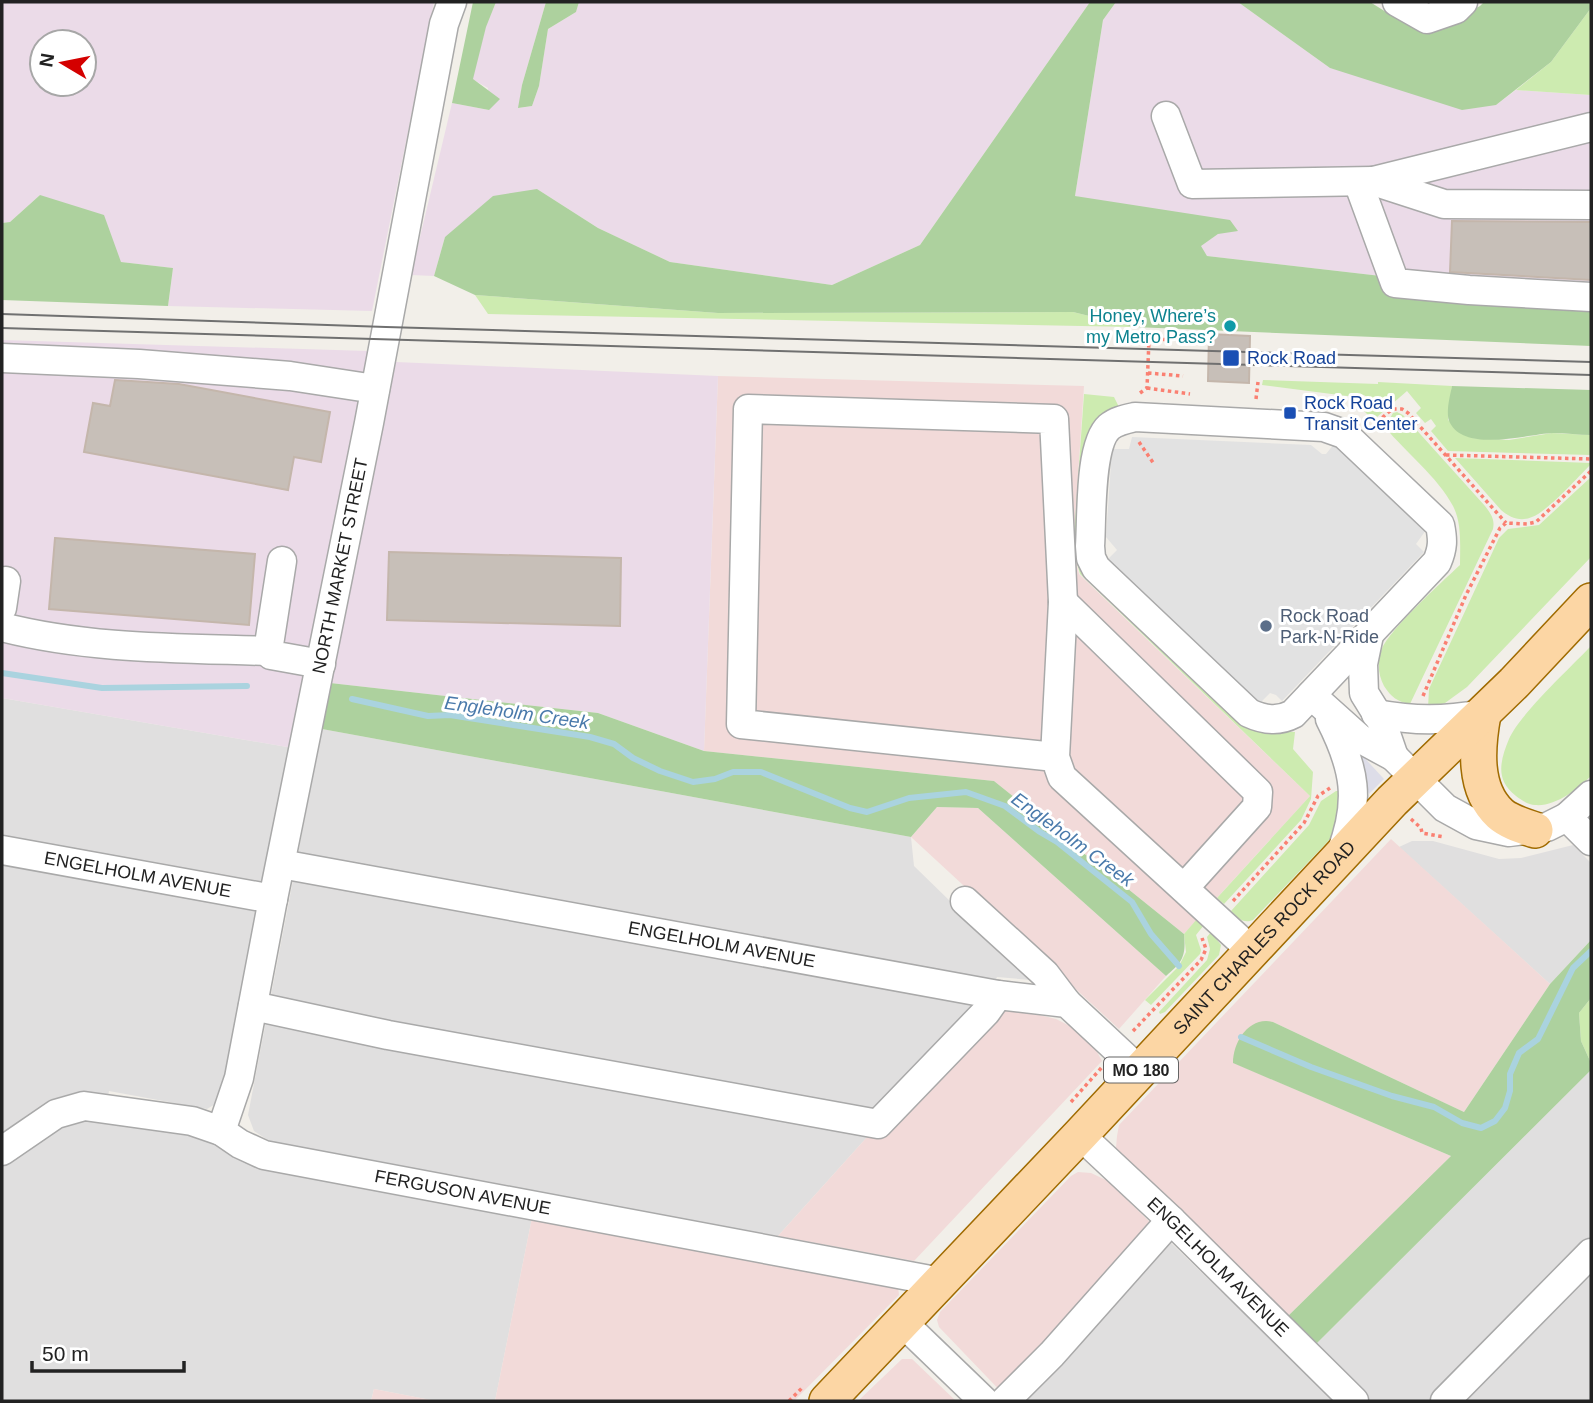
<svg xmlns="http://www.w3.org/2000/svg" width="1593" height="1403" viewBox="0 0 1593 1403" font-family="Helvetica,sans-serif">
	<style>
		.residential { fill: #e0dfdf }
		.commercial { fill: #f2dad9 }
		.industrial { fill: #ebdbe8; fill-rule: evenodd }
		.grass { fill: #cdebb0 }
		.forest { fill: #add19e }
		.parking { fill: #e2e2e2 }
		.plaza { fill: #dddde8 }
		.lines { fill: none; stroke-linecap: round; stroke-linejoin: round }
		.stream { stroke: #aad3df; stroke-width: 6 }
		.building { fill: #c7bfb8; stroke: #c4b6ab; stroke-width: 2 }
		.minor-casing { stroke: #a9a9a9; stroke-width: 31 }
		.major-casing { stroke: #a06b00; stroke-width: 38 }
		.path { stroke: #fa8072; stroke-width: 3.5; stroke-dasharray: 3.5 3.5; stroke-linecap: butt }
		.minor { stroke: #fff; stroke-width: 28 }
		.major { stroke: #fcd6a4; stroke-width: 35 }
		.tram { stroke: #707070; stroke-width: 2 }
		.culture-dot { fill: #0f9aa8; stroke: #fff; stroke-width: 2.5 }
		.transit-dot { fill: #1a4fb4; stroke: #fff; stroke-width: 2.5 }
		.service-dot { fill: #5c6f8a; stroke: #fff; stroke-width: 2.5 }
		.labels { text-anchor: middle; stroke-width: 6; stroke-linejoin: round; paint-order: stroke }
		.shield { fill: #fff; stroke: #646464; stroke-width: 2 }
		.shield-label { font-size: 16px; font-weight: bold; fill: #222 }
		.culture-label { font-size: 18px; fill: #0d838f; stroke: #fff; text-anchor: end }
		.transit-label { font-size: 18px; fill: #164399; stroke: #fff; text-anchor: start }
		.street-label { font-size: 18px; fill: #222; stroke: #fff }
		.service-label { font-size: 18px; fill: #4e5e75; stroke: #fff; text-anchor: start }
		.water-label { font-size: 19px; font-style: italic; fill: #4a7aab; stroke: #fff }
	</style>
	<rect width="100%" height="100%" fill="#f2efe9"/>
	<path class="residential" d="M2 698 293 748 224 1084 217 1103 207 1109 109 1091 104 1116 198 1132 533 1213 495 1401H436L374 1389 371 1401H2Z
		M322 729 911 837 914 866 1031 980 997 977 985 1006 778 1236 274 1144 254 1131 248 1115Z
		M1412 841H1433L1499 859 1521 858 1573 845 1591 863V940L1550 984 1399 847Z
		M1591 1070V1401H1368L1313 1347Z
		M1167 1239 1334 1401H1014Z"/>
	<path class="commercial" d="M718 376 1084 386 1073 550 1079 574 1310 796 1184 934 994 781 704 751Z
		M937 807 978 808 1166 976 1119 1029 911 837Z
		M1391 839 1550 984 1464 1112 1273 1022 1234 1063 1451 1156 1285 1319 1121 1159 1116 1148 1117 1136 1119 1125Z
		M985 1006 1023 1011 1056 1019 1078 1030 1091 1041 1102 1061 914 1261 778 1236Z
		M1078 1172 1091 1173 1108 1181 1167 1239 1010 1401 939 1327 937 1320 940 1312 1071 1176Z
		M533 1213 898 1286 899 1295 794 1401H495Z
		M902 1359H912L956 1401H858Z
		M374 1389 436 1401H371Z"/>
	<path class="industrial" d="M2 2H434L372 311 168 306 173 268 121 262 40 195 10 222 2 223ZM42 42H84V84H42Z
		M496 2H546L522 85 519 108 532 106 539 86 548 29 576 12 579 2H1090L920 245 832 285 670 262 598 228 537 189 445 237 434 276 411 275 452 103 489 110 488 88 472 79 486 26Z
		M1116 2H1238L1330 68 1496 105 1516 90 1591 95V309L1407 279 1207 256 1200 246 1218 234 1075 196 1103 20Z
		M2 340 368 351 293 748 2 698Z
		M396 362 718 376 704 751 598 713 330 683Z"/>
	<path class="grass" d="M1591 8V95L1516 90 1551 62Z
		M475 295 718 313 1073 312 1134 327 488 314Z
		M1263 380 1378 384V382L1452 386 1448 420 1472 438 1509 440 1552 433 1591 435V455L1448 451 1431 431 1436 426 1431 419 1425 423 1416 413 1421 408 1407 391 1377 417 1371 418 1363 410 1371 401 1364 395 1347 396 1262 385Z
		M1084 394 1114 397 1119 407C1110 411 1102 414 1095 421 1077 443 1079 515 1077 545L1253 729 1295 732 1293 749 1313 772 1311 799 1301 820 1224 904 1217 898 1310 796 1080 574 1073 550Z
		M1397 412 1403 415 1485 506C1491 514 1495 519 1493 529L1410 704C1398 702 1391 697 1384 686 1378 675 1377 661 1382 649 1389 630 1443 581 1460 565 1460 546 1462 523 1453 506 1437 476 1406 453 1385 427L1393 413Z
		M1455 458 1591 463V464C1579 476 1547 512 1532 517 1521 522 1510 518 1501 510Z
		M1591 477V557L1467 687 1445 703 1428 708 1429 689 1499 538 1508 529 1539 525Z
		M1591 646V776C1578 789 1555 807 1535 805 1529 805 1521 800 1516 796 1495 780 1500 761 1509 739 1519 715 1571 667 1591 646Z
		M1336 791H1344L1333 836 1253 920C1243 924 1238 918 1231 911L1309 825 1321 801Z
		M1197 919 1204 925 1196 935 1201 950 1200 954 1151 1005 1145 1000 1179 966 1186 952 1184 934Z
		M1211 932 1221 945 1219 955 1165 1012 1160 1014 1159 1012 1207 960 1210 949 1207 937Z
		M1591 998V1063L1581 1041 1579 1013Z"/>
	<path class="forest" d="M473 2H496L486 27 473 79 500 99 489 110 452 103Z
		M546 2H579L576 12 548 29 539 86 532 106 518 108 522 85Z
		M1090 2H1116L1103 20 1075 196 1230 220 1238 231 1218 234 1201 246 1207 256 1407 279 1591 309V346L1134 327 1073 312 718 313 475 295 434 276 445 237 493 196 537 189 598 228 670 262 832 285 920 245Z
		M1238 2H1370L1394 17 1423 25 1449 22 1480 6 1484 2H1591V8L1551 62 1496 105 1462 110 1330 68Z
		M40 195 104 215 121 262 173 268 168 306 2 300V223L10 222Z
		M1452 386 1591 390V435C1579 435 1566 433 1553 433 1527 434 1466 453 1450 423 1445 414 1450 396 1452 386Z
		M330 683 598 713 704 751 994 781 1184 934C1186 956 1183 962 1166 976L978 808 937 807 911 837 322 729Z
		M1591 940V998L1579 1013 1581 1041 1591 1063V1070L1313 1347 1285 1319 1451 1156 1233 1063C1233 1042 1249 1016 1273 1022L1464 1112 1550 984Z"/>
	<path class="parking" d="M1132 437 1311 445 1322 454H1326L1334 444 1426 530 1416 544 1424 552 1282 701 1276 695 1270 693 1259 704 1108 559 1117 550 1106 537 1112 449H1129Z"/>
	<path class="plaza" d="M1359 752 1384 779 1369 794 1364 780Z"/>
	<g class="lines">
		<path class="stream" d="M2 673 102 688 247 686
			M352 699 428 716 450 715 590 737 614 744 633 758 660 771 693 782 715 779 733 772H761L850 808 867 812 909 798 966 792 1005 806 1040 832 1057 842 1132 902 1151 934 1179 966
			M1241 1037 1311 1067 1392 1096 1434 1107 1462 1123 1481 1128 1495 1121 1505 1108 1510 1091V1074L1519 1053 1538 1039 1573 968 1591 951"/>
	</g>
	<path class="building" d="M1452 221 1591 222V280L1450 272Z
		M1209 334 1250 336 1249 383 1208 381Z
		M115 380 179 384 330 412 321 462 294 457 288 490 84 452 93 403 110 406Z
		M55 538 255 554 249 625 49 609Z
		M389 552 621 558 620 626 387 620Z"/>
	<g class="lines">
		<g class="minor-casing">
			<g id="minor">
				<path d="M1397 2 1427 19 1456 9 1463 2"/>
				<path d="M1166 116 1192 184 1373 181"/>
				<path d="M1591 127 1373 181 1444 204 1591 205"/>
				<path d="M1358 182 1395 283 1469 290 1591 297"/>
				<path d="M2 358 139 364 290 376 375 389"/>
				<path d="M1135 417 1324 427 1344 434 1440 525C1443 540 1443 548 1437 562L1293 714C1278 722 1264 720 1249 713L1096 568 1091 558 1090 546C1092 519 1089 445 1109 427 1116 421 1126 419 1135 417Z"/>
				<path d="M282 561 268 651 271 655 321 664"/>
				<path d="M1063 602 1258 792 1257 807 1184 888"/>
				<path d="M2 608 6 581"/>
				<path d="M2 627C88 649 178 648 268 651"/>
				<path d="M1369 635 1363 664 1364 693 1382 722 1394 757"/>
				<path d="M1311 695 1359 738 1394 757 1445 808 1476 825 1509 832 1547 827 1567 817 1591 795"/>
				<path d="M1376 714C1415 721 1443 721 1483 714"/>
				<path d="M1330 719C1355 768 1361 801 1341 853"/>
				<path d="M1055 757 741 724 748 409 1054 419 1063 602 1055 757 1062 777 1252 951"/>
				<path d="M1567 817 1591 841"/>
				<path id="s1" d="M2 850 273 899"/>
				<path id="s2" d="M281 864 998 995 1067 1003 1140 1071"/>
				<path d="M965 901 1045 974 1067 1003"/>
				<path d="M253 1006 388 1035 878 1124 986 1012 998 995"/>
				<path id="s3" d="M221 1131 239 1078 273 899 369 423 444 24 452 2"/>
				<path id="s4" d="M1080 1135 1171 1220 1354 1401"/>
				<path id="s5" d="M2 1151 56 1114 84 1106 192 1121 221 1131 240 1144 264 1155 941 1282"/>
				<path d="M902 1322 984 1401"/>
				<path d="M1005 1401 1052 1354 1171 1220"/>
				<path d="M1445 1401 1591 1253"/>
			</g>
		</g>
		<g class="major-casing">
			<g id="major">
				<path d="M1483 714C1477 747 1473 789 1500 814 1509 822 1523 826 1535 830"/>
				<path id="s6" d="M827 1401 1080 1135 1392 801 1514 683 1591 601"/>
			</g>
		</g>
		<path class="path" d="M1148 373 1183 376
			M1147 388 1190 394
			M1140 393 1147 388 1149 340 1184 339
			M1256 399 1258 382
			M1372 427 1392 409H1402L1408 413 1506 523
			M1139 442 1154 464
			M1446 455 1591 459
			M1423 696 1466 595 1500 528 1506 523 1527 524 1536 522 1591 471
			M1411 819 1421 828 1422 833 1444 837
			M1233 901 1304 823 1318 796 1330 788
			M1133 1031 1201 960 1206 949 1202 938
			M1071 1102 1103 1066
			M789 1401 802 1388"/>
		<use href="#minor" class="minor"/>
		<use href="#major" class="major"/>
		<path class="tram" d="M2 314 386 327 1591 362
			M2 328 1591 375"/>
	</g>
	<circle class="culture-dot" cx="1230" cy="326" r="7"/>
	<g class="transit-dot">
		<rect x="1222" y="349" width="18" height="18" rx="3.5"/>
		<rect x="1283" y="406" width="14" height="14" rx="3.5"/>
	</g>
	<circle class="service-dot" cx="1266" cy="626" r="7"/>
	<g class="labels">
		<rect class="shield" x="1104" y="1057.5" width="74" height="25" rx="5"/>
		<g class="shield-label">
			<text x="1141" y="1076">MO 180</text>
		</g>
		<g class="culture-label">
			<text x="1216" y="322">Honey, Where’s<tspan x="1216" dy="21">my Metro Pass?</tspan></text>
		</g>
		<g class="transit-label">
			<text x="1247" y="364">Rock Road</text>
			<text x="1304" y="409">Rock Road<tspan x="1304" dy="21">Transit Center</tspan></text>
		</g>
		<g class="street-label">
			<text dy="6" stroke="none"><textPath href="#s3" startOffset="578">NORTH MARKET STREET</textPath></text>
			<text dy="6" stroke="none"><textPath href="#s1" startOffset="138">ENGELHOLM AVENUE</textPath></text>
			<text dy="6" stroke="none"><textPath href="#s6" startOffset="637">SAINT CHARLES ROCK ROAD</textPath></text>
			<text dy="6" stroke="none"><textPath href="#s2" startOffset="448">ENGELHOLM AVENUE</textPath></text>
			<text dy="6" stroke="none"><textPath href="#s5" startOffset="486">FERGUSON AVENUE</textPath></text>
			<text dy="6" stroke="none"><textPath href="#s4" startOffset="191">ENGELHOLM AVENUE</textPath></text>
		</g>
		<g class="service-label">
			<text x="1280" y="622">Rock Road<tspan x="1280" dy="21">Park-N-Ride</tspan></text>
		</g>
		<g class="water-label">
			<text transform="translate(517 712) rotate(8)" y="7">Engleholm Creek</text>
			<text transform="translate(1073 839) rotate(36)" y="7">Engleholm Creek</text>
		</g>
	</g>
	<rect width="1593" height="1403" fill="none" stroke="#222222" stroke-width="7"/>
	<g transform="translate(63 63) rotate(280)"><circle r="33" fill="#ffffff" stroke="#a7a7a7" stroke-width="2"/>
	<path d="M0-5L12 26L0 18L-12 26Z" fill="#d40000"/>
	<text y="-10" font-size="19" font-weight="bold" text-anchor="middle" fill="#222222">N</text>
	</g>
	<path d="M32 1361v10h152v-10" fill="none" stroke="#222222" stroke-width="3.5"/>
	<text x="42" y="1361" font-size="21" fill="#222222" stroke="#ffffff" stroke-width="5" paint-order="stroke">50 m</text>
</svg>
